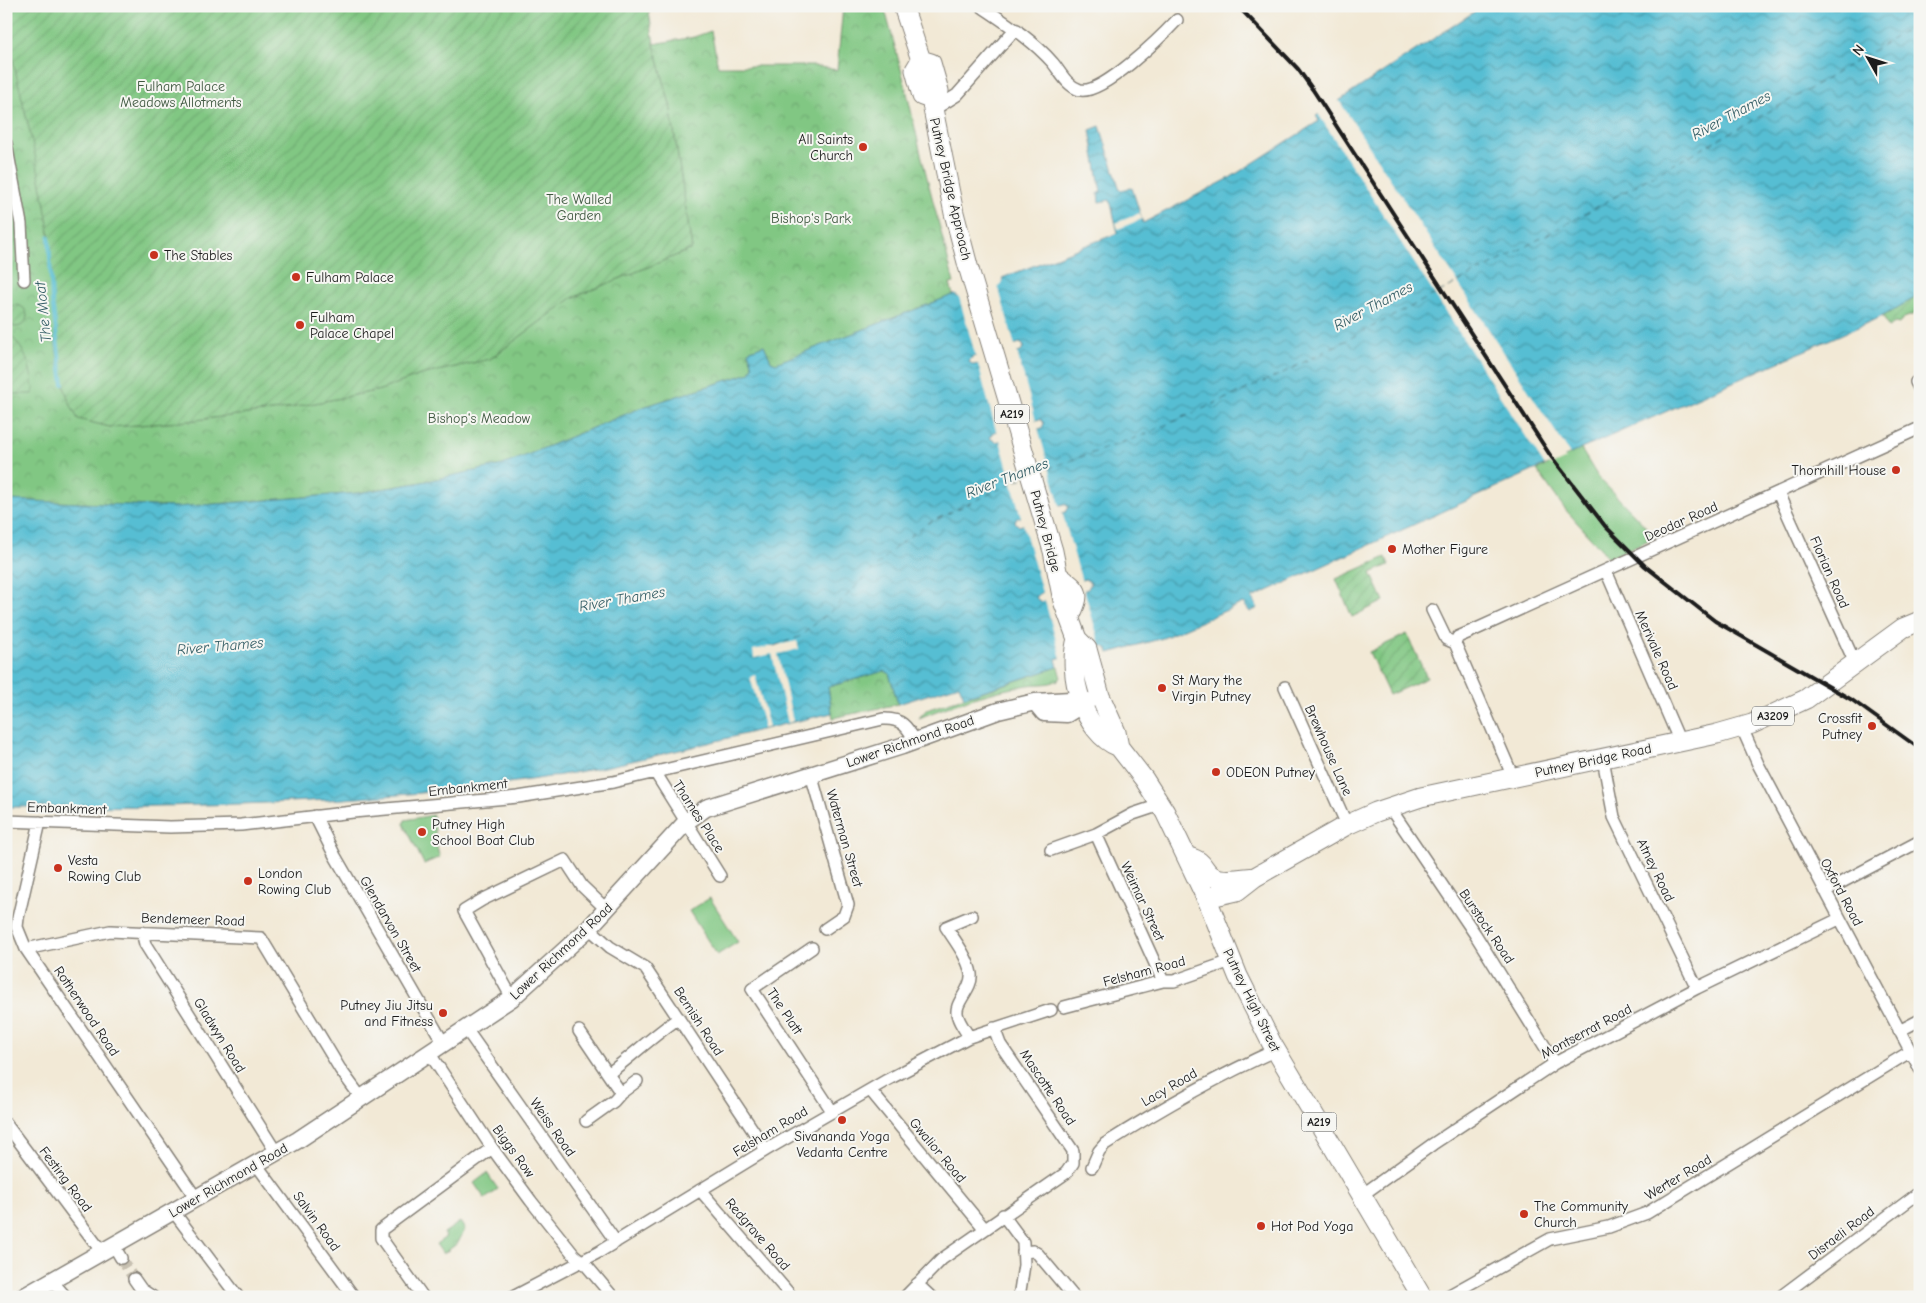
<svg xmlns="http://www.w3.org/2000/svg" width="1926" height="1303" viewBox="0 0 1926 1303" font-family="'Comic Neue',sans-serif">
	<style>
		.grass { fill: #81c783; stroke: #4e7250 }
		.park { fill: url(#park-crowns); stroke: #4e7250 }
		.garden { fill: url(#garden-furrows); stroke: #4e7250 }
		.water { fill: url(#water-waves); stroke: #396d78; fill-rule: evenodd }
		.pier { fill: #f2e9d6 }
		.lines { fill: none; stroke-linecap: round; stroke-linejoin: round }
		.stream { stroke: #56bed3; stroke-width: 4 }
		.ferry { stroke: #335d65; stroke-width: 1; stroke-dasharray: 6 5; stroke-linecap: butt }
		.street-tunnel { stroke: #c7c0b1; stroke-width: 11; stroke-dasharray: 11 5.5; stroke-linecap: butt }
		.street-casing { stroke: #878279; stroke-width: 14 }
		.secondary-casing { stroke: #878279; stroke-width: 19 }
		.primary-casing { stroke: #878279; stroke-width: 21 }
		.street { stroke: #fff; stroke-width: 11 }
		.secondary { stroke: #fff; stroke-width: 16 }
		.primary { stroke: #fff; stroke-width: 19 }
		.rail { stroke: #1c1c1c; stroke-width: 4 }
		.poi-dot { fill: #c8321e; stroke: #f6f6f2; stroke-width: 2 }
		.labels { text-anchor: middle; stroke-width: 4; stroke-linejoin: round; paint-order: stroke }
		.shield { fill: #f6f6f2; stroke: #5d5d5c; stroke-width: 1 }
		.shield-label { font-size: 12px; font-weight: bold; fill: #1c1c1c }
		.park-label { font-size: 14px; fill: #3f5840; stroke: #f6f6f2 }
		.poi-label { font-size: 14px; fill: #1c1c1c; stroke: #f6f6f2; text-anchor: start }
		.street-label { font-size: 14px; fill: #1c1c1c; stroke: #f6f6f2 }
		.water-label { font-size: 15px; font-style: italic; fill: #335d65; stroke: #f6f6f2 }
	</style>
	<defs>
		<pattern id="park-crowns" width="20" height="18" patternUnits="userSpaceOnUse" patternTransform="scale(1.25)"><rect width="20" height="18" fill="#81c783"/><path d="M2 6a3 3 0 1 1 6 0M12 15a3 3 0 1 1 6 0" fill="none" stroke="#6faa71"/></pattern>
		<pattern id="garden-furrows" width="10" height="10" patternUnits="userSpaceOnUse" patternTransform="scale(1.25)"><rect width="10" height="10" fill="#81c783"/><path d="M-1 1l2-2M0 10L10 0M9 11l2-2" fill="none" stroke="#6faa71"/></pattern>
		<pattern id="water-waves" width="16" height="10" patternUnits="userSpaceOnUse" patternTransform="scale(1.25)"><rect width="16" height="10" fill="#56bed3"/><path d="M0 5q4-4 8 0t8 0" fill="none" stroke="#469aaa"/></pattern>
	</defs>
	<rect width="100%" height="100%" fill="#f6f6f2"/>
	<filter id="ink" filterUnits="userSpaceOnUse"><feTurbulence type="fractalNoise" baseFrequency=".02" numOctaves="2"/><feDisplacementMap in="SourceGraphic" scale="10" xChannelSelector="R" yChannelSelector="G"/><feConvolveMatrix kernelMatrix="1 2 1 2 8 2 1 2 1" color-interpolation-filters="sRGB"/></filter>
	<filter id="wash" filterUnits="userSpaceOnUse"><feTurbulence type="fractalNoise" baseFrequency=".0096" numOctaves="4" result="noise"/><feDisplacementMap in="SourceGraphic" scale="20" xChannelSelector="R" yChannelSelector="G"/><feGaussianBlur stdDeviation="1.12" result="paint"/><feColorMatrix in="noise" values="0 0 0 0 0 0 0 0 0 0 0 0 0 0 0 0 0 1.4 0 .05"/><feComposite in="paint" operator="in"/></filter>
	<g filter="url(#wash)">
		<rect width="100%" height="100%" fill="#f2e9d6"/>
		<path class="grass" d="M1581 449 1598 477 1649 530 1653 538 1609 558 1564 508 1537 470Z
			M433 815C435 825 436 850 440 857L424 864 404 824 405 820Z
			M710 898 738 942 717 955 689 911Z
			M487 1173 498 1189 485 1199 474 1183Z"/>
		<path class="park" d="M843 6H884L905 84 920 150 954 283 950 284 953 295 776 363 771 361 764 345 748 351 753 366 750 373 643 407 503 465 417 483 358 493 177 507 6 500V30L36 156 48 221 63 384 79 419 110 427 179 422 280 410 380 390 420 375 490 359 572 298 692 249 670 105 654 44 694 37 711 31 718 66H815L837 70Z
			M1058 667 1061 678C1051 686 1040 683 1028 685 992 691 953 704 919 718L926 710Z
			M884 671 889 673 898 704 833 718 828 687Z
			M460 1222 465 1229 458 1243 443 1254 436 1244 446 1237 444 1233Z"/>
		<path class="garden" d="M6 6H648L654 44 670 105 692 249 572 298 490 359 420 375 380 390 280 410 179 422 110 427 78 419C44 362 58 281 47 218 41 179 32 141 23 103 16 71 6 40 6 6Z
			M1918 296 1920 312 1904 318 1899 324 1895 323 1888 327 1883 316Z
			M5 316a11 11 0 1 1 22 0a11 11 0 1 1-22 0Z
			M6 331C26 348 32 368 33 394H13L12 381 6 368Z
			M1386 557 1389 565 1371 573 1384 601 1352 617 1336 579Z
			M1407 634 1427 678 1389 695 1369 652Z"/>
		<path class="water" d="M1483 6H1920V298L1918 296 1883 316 1581 449 1252 598 1258 608 1250 612 1243 603 1163 638 1109 653 1108 649 1103 646 1056 659 1058 667 964 697 959 685 898 704 889 673 884 671 828 687 832 713C734 735 637 764 537 779 362 805 183 807 6 807V500L177 507 358 493 417 483 503 465 643 407 750 373 753 366 748 351 764 345 771 361 776 363 953 295 956 294 957 297 1002 282V278L1118 233 1110 200 1099 202 1098 193 1101 192 1090 130 1100 126 1120 190 1132 188 1143 223 1228 179 1319 121 1316 116ZM1020 343 1024 346 1021 352 974 365 969 362 972 357ZM1040 419 1044 423 1042 428 996 442 990 438 994 432ZM1064 504 1069 507 1066 512 1019 526 1015 522 1017 518ZM1085 579 1091 583 1088 589 1041 602 1036 598 1039 594Z"/>
		<path class="pier" d="M1338 99 1570 454 1564 457 1566 459 1551 466 1549 464 1545 466 1317 112Z
			M1140 213 1142 219 1118 229 1116 223Z
			M1001 276 1003 282 998 286 1015 346H1018L974 359 976 357 959 297 952 292H957L959 294 1000 280Z
			M1019 350 1017 352 1036 421 1039 422 997 434 978 364 975 363Z
			M1040 426 1038 428 1060 506 1063 507 1020 520 1021 517 1000 440 997 439Z
			M1064 510 1062 512 1082 582H1084L1041 596 1042 592 1023 524 1020 523Z
			M1085 587 1084 589 1101 649 1059 661 1061 658 1045 601 1042 599Z
			M797 641 799 649 778 654 793 721 788 723 772 654 754 658 753 650Z
			M755 675 769 727 763 729V722L750 677Z"/>
		<g class="lines">
			<path class="stream" d="M49 237 52 301 63 384"/>
			<path class="ferry" d="M1038 472 1141 436 1279 375 1503 259 1815 86 1920 22
				M774 646 799 637 830 612 898 545 928 523 1023 478"/>
		</g>
	</g>
	<g filter="url(#ink)">
		<g class="lines">
			<path class="street-tunnel" d="M121 1258 134 1279"/>
			<g class="street-casing">
				<path id="street" d="M981 6C1006 23 1033 40 1053 63 1061 73 1067 86 1080 90 1102 95 1161 37 1177 20
					M933 110 957 95 1010 35 1017 30
					M6 143 21 224 24 280
					M1916 382 1920 390
					M1778 493 1855 663
					M1606 571 1680 742
					M1432 610 1446 639 1455 643
					M1455 643 1458 637 1472 631 1920 428
					M1455 643 1513 777
					M1285 687 1347 825
					M1742 728 1758 764 1920 1069
					M1603 759 1614 817 1697 988
					M655 772 720 876
					M811 774 848 905 844 916 825 929
					M1390 808 1475 934 1555 1063
					M315 816 335 856 444 1044
					M6 821 170 827 241 825 353 812 518 797 613 782 883 719C901 718 907 726 915 741
					M40 822 18 918 17 927 26 949 196 1198
					M1096 834 1163 981
					M1051 850 1096 834 1133 814 1160 805
					M1825 891 1920 841
					M589 928 610 947 645 968 766 1150
					M142 932 145 944 276 1152
					M812 948 752 989 832 1111
					M26 949 110 931 261 938 340 1069 362 1099
					M512 998 464 911 482 900 565 860 582 886 606 909
					M1064 1007 1163 981H1174L1231 961
					M466 1029 616 1242
					M579 1031 608 1074
					M1899 1031 1920 1020
					M969 1037C966 1031 960 1024 958 1017 952 1003 973 990 971 974 968 957 955 941 946 927L972 916
					M430 1054 492 1148 531 1201 574 1255 586 1265 613 1297
					M870 1090 984 1228
					M621 1093 637 1081
					M586 1121 614 1101 621 1093 608 1074C633 1055 654 1035 679 1018
					M6 1124 102 1252
					M256 1164 354 1297
					M1092 1167 1099 1151 1105 1144C1160 1109 1216 1077 1276 1050
					M700 1190 792 1297
					M1362 1195 1433 1144 1555 1063 1697 988 1839 919
					M173 1211 238 1297
					M1003 1215 1023 1242 1024 1265 1019 1297
					M114 1246 121 1258
					M1023 1252 1033 1251 1038 1254 1074 1297
					M134 1279 141 1289 153 1297
					M52 1281 66 1297
					M917 1284 931 1297
					M423 1297 381 1238V1230L492 1148
					M513 1297 599 1252 766 1150 887 1080 969 1037 1051 1010
					M905 1297 942 1259 1066 1173 1073 1163V1151L1000 1044 994 1028
					M1446 1297 1550 1239 1609 1227 1647 1213 1911 1051
					M1780 1297 1920 1192"/>
			</g>
			<g class="secondary-casing">
				<path id="secondary" d="M1035 702 1044 713 1067 714 1088 701
					M23 1297 298 1140 512 998 589 928 686 822 706 808 902 746 998 711 1035 702 1071 700 1081 704"/>
			</g>
			<g class="primary-casing">
				<path id="primary" d="M903 6 921 60
					M921 60 931 63 939 91 931 99
					M921 60 915 70 922 96 931 99
					M931 99 954 213 968 266 1053 551 1063 601 1077 639 1087 649 1100 696 1116 732 1119 747 1144 779 1165 812 1209 904 1238 976 1271 1042 1422 1297
					M1059 576C1080 592 1081 592 1070 617
					M1077 639C1067 673 1083 733 1119 747
					M1188 857C1207 862 1200 868 1212 876 1223 883 1243 878 1255 877
					M1206 898 1237 891 1255 877 1347 825 1376 812 1421 797 1717 734 1752 724 1806 699 1903 628 1920 621"/>
			</g>
			<use href="#street" class="street"/>
			<use href="#secondary" class="secondary"/>
			<use href="#primary" class="primary"/>
			<path class="rail" d="M1238 6 1298 69 1313 90 1550 455 1605 526 1645 566 1715 621 1852 700 1920 749
				M1919 1297 1920 1296"/>
		</g>
	</g>
	<g class="poi-dot">
		<circle cx="863" cy="147" r="5"/>
		<circle cx="154" cy="255" r="5"/>
		<circle cx="296" cy="277" r="5"/>
		<circle cx="300" cy="325" r="5"/>
		<circle cx="1896" cy="470" r="5"/>
		<circle cx="1392" cy="549" r="5"/>
		<circle cx="1162" cy="688" r="5"/>
		<circle cx="1872" cy="726" r="5"/>
		<circle cx="1216" cy="772" r="5"/>
		<circle cx="422" cy="832" r="5"/>
		<circle cx="58" cy="868" r="5"/>
		<circle cx="248" cy="881" r="5"/>
		<circle cx="443" cy="1013" r="5"/>
		<circle cx="842" cy="1120" r="5"/>
		<circle cx="1524" cy="1214" r="5"/>
		<circle cx="1261" cy="1226" r="5"/>
	</g>
	<g class="labels">
		<g class="shield">
			<rect x="994.5" y="404.5" width="35" height="19" rx="4"/>
			<rect x="1752" y="706.5" width="42" height="19" rx="4"/>
			<rect x="1301.5" y="1112.5" width="35" height="19" rx="4"/>
		</g>
		<g class="shield-label">
			<text x="1012" y="418">A219</text>
			<text x="1773" y="720">A3209</text>
			<text x="1319" y="1126">A219</text>
		</g>
		<g class="park-label">
			<text x="181" y="91">Fulham Palace<tspan x="181" dy="16">Meadows Allotments</tspan></text>
			<text x="579" y="204">The Walled<tspan x="579" dy="16">Garden</tspan></text>
			<text x="811" y="223">Bishop's Park</text>
			<text x="479" y="423">Bishop's Meadow</text>
		</g>
		<g class="poi-label">
			<text x="853" y="144" text-anchor="end">All Saints<tspan x="853" dy="16">Church</tspan></text>
			<text x="164" y="260">The Stables</text>
			<text x="306" y="282">Fulham Palace</text>
			<text x="310" y="322">Fulham<tspan x="310" dy="16">Palace Chapel</tspan></text>
			<text x="1886" y="475" text-anchor="end">Thornhill House</text>
			<text x="1402" y="554">Mother Figure</text>
			<text x="1172" y="685">St Mary the<tspan x="1172" dy="16">Virgin Putney</tspan></text>
			<text x="1862" y="723" text-anchor="end">Crossfit<tspan x="1862" dy="16">Putney</tspan></text>
			<text x="1226" y="777">ODEON Putney</text>
			<text x="432" y="829">Putney High<tspan x="432" dy="16">School Boat Club</tspan></text>
			<text x="68" y="865">Vesta<tspan x="68" dy="16">Rowing Club</tspan></text>
			<text x="258" y="878">London<tspan x="258" dy="16">Rowing Club</tspan></text>
			<text x="433" y="1010" text-anchor="end">Putney Jiu Jitsu<tspan x="433" dy="16">and Fitness</tspan></text>
			<text x="842" y="1141" text-anchor="middle">Sivananda Yoga<tspan x="842" dy="16">Vedanta Centre</tspan></text>
			<text x="1534" y="1211">The Community<tspan x="1534" dy="16">Church</tspan></text>
			<text x="1271" y="1231">Hot Pod Yoga</text>
		</g>
		<g class="street-label">
			<text transform="translate(951 189) rotate(77)" y="5">Putney Bridge Approach</text>
			<text transform="translate(1681 521) rotate(-24)" y="5">Deodar Road</text>
			<text transform="translate(1046 531) rotate(75)" y="5">Putney Bridge</text>
			<text transform="translate(1830 572) rotate(66)" y="5">Florian Road</text>
			<text transform="translate(1657 650) rotate(66)" y="5">Merivale Road</text>
			<text transform="translate(910 741) rotate(-19)" y="5">Lower Richmond Road</text>
			<text transform="translate(1329 750) rotate(66)" y="5">Brewhouse Lane</text>
			<text transform="translate(1593 760) rotate(-12)" y="5">Putney Bridge Road</text>
			<text transform="translate(468 787) rotate(-6)" y="5">Embankment</text>
			<text transform="translate(67 808) rotate(2)" y="5">Embankment</text>
			<text transform="translate(699 816) rotate(57)" y="5">Thames Place</text>
			<text transform="translate(845 838) rotate(74)" y="5">Waterman Street</text>
			<text transform="translate(1656 870) rotate(64)" y="5">Atney Road</text>
			<text transform="translate(1842 892) rotate(62)" y="5">Oxford Road</text>
			<text transform="translate(1143 901) rotate(65)" y="5">Weimar Street</text>
			<text transform="translate(193 919) rotate(2)" y="5">Bendemeer Road</text>
			<text transform="translate(391 924) rotate(60)" y="5">Glendarvon Street</text>
			<text transform="translate(1487 926) rotate(56)" y="5">Burstock Road</text>
			<text transform="translate(561 951) rotate(-43)" y="5">Lower Richmond Road</text>
			<text transform="translate(1144 971) rotate(-15)" y="5">Felsham Road</text>
			<text transform="translate(1252 1000) rotate(64)" y="5">Putney High Street</text>
			<text transform="translate(87 1011) rotate(56)" y="5">Rotherwood Road</text>
			<text transform="translate(785 1011) rotate(56)" y="5">The Platt</text>
			<text transform="translate(699 1021) rotate(57)" y="5">Bemish Road</text>
			<text transform="translate(1586 1031) rotate(-28)" y="5">Montserrat Road</text>
			<text transform="translate(220 1035) rotate(58)" y="5">Gladwyn Road</text>
			<text transform="translate(1048 1087) rotate(56)" y="5">Mascotte Road</text>
			<text transform="translate(1169 1087) rotate(-30)" y="5">Lacy Road</text>
			<text transform="translate(553 1127) rotate(55)" y="5">Weiss Road</text>
			<text transform="translate(770 1131) rotate(-31)" y="5">Felsham Road</text>
			<text transform="translate(938 1150) rotate(50)" y="5">Gwalior Road</text>
			<text transform="translate(514 1151) rotate(54)" y="5">Biggs Row</text>
			<text transform="translate(1678 1177) rotate(-31)" y="5">Werter Road</text>
			<text transform="translate(66 1179) rotate(53)" y="5">Festing Road</text>
			<text transform="translate(228 1180) rotate(-30)" y="5">Lower Richmond Road</text>
			<text transform="translate(317 1221) rotate(54)" y="5">Salvin Road</text>
			<text transform="translate(1841 1233) rotate(-37)" y="5">Disraeli Road</text>
			<text transform="translate(758 1234) rotate(49)" y="5">Redgrave Road</text>
		</g>
		<g class="water-label">
			<text transform="translate(1731 115) rotate(-28)" y="5">River Thames</text>
			<text transform="translate(1373 306) rotate(-28)" y="5">River Thames</text>
			<text transform="translate(43 312) rotate(-96)" y="5">The Moat</text>
			<text transform="translate(1007 478) rotate(-21)" y="5">River Thames</text>
			<text transform="translate(622 599) rotate(-10)" y="5">River Thames</text>
			<text transform="translate(220 646) rotate(-5)" y="5">River Thames</text>
		</g>
	</g>
	<rect width="1926" height="1303" fill="none" stroke="#f6f6f2" stroke-width="25"/>
	<g transform="translate(1868 58) rotate(309)" stroke="#f6f6f2" stroke-width="4" paint-order="stroke">
	<path d="M0-4L9 19L0 12L-9 19Z" fill="#1c1c1c"/>
	<text y="-8" font-size="14" font-weight="bold" text-anchor="middle" fill="#1c1c1c">N</text>
	</g>
</svg>
